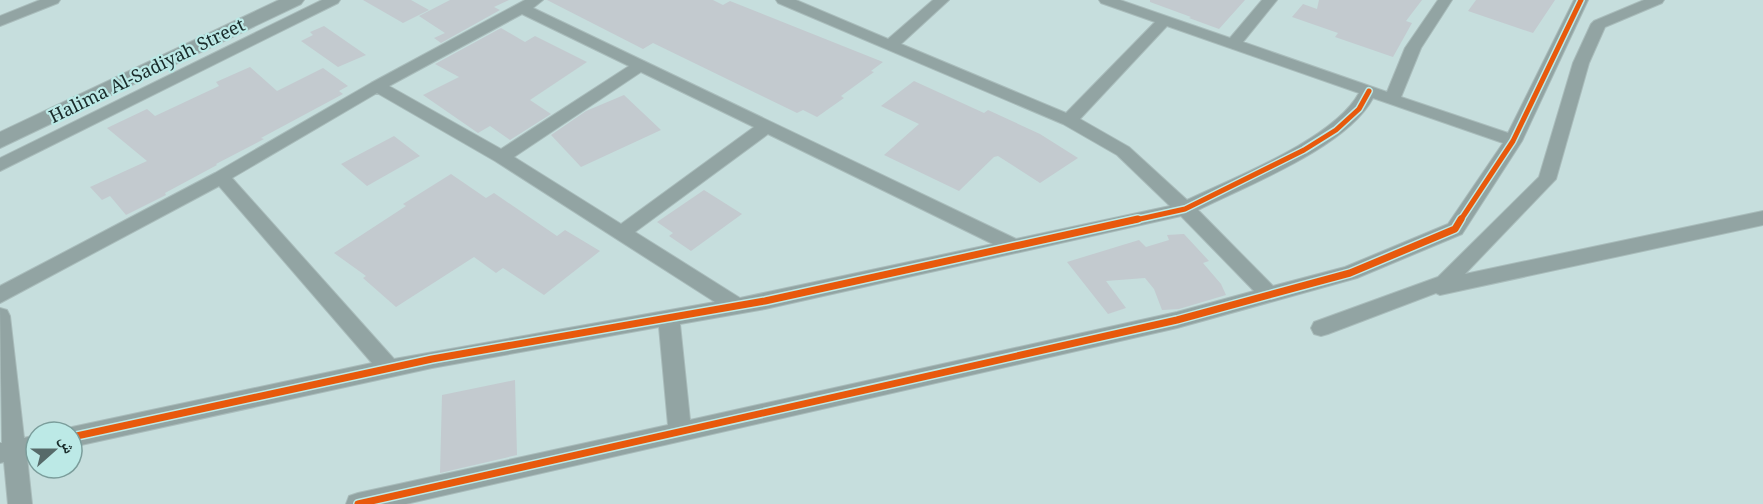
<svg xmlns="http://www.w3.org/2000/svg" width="1763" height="504" viewBox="0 0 1763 504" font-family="'Noto Serif','Noto Naskh Arabic',serif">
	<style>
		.building { fill: #c3cacf }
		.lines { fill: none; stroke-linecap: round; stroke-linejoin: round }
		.minor-casing { stroke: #a9bcbb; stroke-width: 2 }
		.tertiary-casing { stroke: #a9bcbb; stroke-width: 2 }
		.minor { fill: #92a4a3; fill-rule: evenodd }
		.tertiary { fill: #92a4a3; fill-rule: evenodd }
		.cycleway-far1-casing { stroke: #bce9e6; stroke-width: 8 }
		.cycleway-casing { stroke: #bce9e6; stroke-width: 10 }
		.cycleway-far1 { stroke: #e8590c; stroke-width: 5 }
		.cycleway { stroke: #e8590c; stroke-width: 7 }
		.labels { text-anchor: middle; stroke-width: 4.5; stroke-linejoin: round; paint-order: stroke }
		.street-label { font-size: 18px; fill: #192b2a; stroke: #bce9e6 }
	</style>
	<rect width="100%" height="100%" fill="#c6dedd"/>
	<path class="building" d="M363 0H411L429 10 403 23Z
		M450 0H509L494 7 500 10 441 43 434 38 445 33 419 16Z
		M547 0H713L723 5 730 1 883 62 871 71 874 72 841 96 844 98 817 117 803 110 797 113 653 43 643 49Z
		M1150 0H1245L1219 29 1189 18 1191 17 1150 2Z
		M1319 0H1422L1406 21 1412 23 1393 57 1335 37 1338 33 1292 17 1303 4 1317 9Z
		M1476 0H1555L1533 33 1468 11Z
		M324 26 366 55 338 67 301 41 313 35 310 32Z
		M501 28 525 42 535 36 587 62 530 100 551 114 510 140 490 126 478 133 423 95 459 77 435 64Z
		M250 67 277 91 323 68 348 86 339 91 343 94 261 138 264 139 216 164 217 165 165 193 166 195 126 215 110 196 102 200 90 187 147 161 107 128 147 109 155 116 219 86 216 82Z
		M914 81 984 113 988 110 1040 134 1078 158 1040 183 998 156 994 157 959 191 884 155 919 124 881 106Z
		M624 95 661 130 581 167 551 135 586 111Z
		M394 136 420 156 367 186 341 164Z
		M451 174 486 198 494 193 557 236 565 230 600 251 544 295 503 268 496 273 474 257 396 307 363 278 366 276 334 253 406 206 403 204Z
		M704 190 742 214 691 251 669 236 673 233 657 222Z
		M1184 234 1209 261 1203 263 1221 284 1226 295 1179 309 1162 310 1154 289 1145 278 1106 281 1126 308 1108 314 1067 262 1139 240 1146 247 1169 240 1167 235Z
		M515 380 517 455 440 473 442 395Z"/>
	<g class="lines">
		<g class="minor-casing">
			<path id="minor" d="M40 0H60L58 3 0 26V16Z
				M322 0H340L338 3 0 171V158Z
				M525 0H543L533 8 1016 239 1170 206 1117 155 1063 124 778 3 776 0H796L888 39 933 0H949L901 44 1066 113 1155 22 1101 3 1099 0H1120L1230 38 1262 0H1277L1243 42 1387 92 1405 48 1438 0H1452L1421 48 1401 97 1508 133 1574 0H1588L1522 141 1462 234 1357 278 1177 328 406 504H346L349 496 358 493 668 425 659 327 432 368 72 447V432H63L72 427 372 363 219 186 0 303V286L215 173 371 83ZM522 14 629 66 501 149 389 86ZM1167 26 1359 93C1334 139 1235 177 1187 200L1129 147 1080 119ZM641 72 754 127 621 224 514 157ZM377 93 495 161 715 302 394 359 232 178ZM1373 98 1503 143 1448 224 1345 267 1273 286 1198 210C1248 185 1347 147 1373 98ZM768 134 993 244 740 298 635 232ZM1181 216 1254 291 1177 312 690 420 680 324 765 309Z
				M1644 0H1664L1662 3 1605 27 1589 63 1556 179 1465 274 1763 211V225L1440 295 1436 293 1328 334 1321 336 1314 334 1311 328 1314 322 1438 277 1539 177 1573 63 1591 24 1594 21Z
				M0 308 7 310 10 316 24 438 36 435V455L27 457 32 504H8L4 462 0 463V443H2Z"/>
		</g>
		<g class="tertiary-casing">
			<path id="tertiary" d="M279 0H304L301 4 0 148V132Z"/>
		</g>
		<use href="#minor" class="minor"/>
		<use href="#tertiary" class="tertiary"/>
		<g class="cycleway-far1-casing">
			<path id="cycleway-far1" d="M1131 221 1185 209 1304 150 1336 130 1359 109 1369 91
				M1460 221 1513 141 1581 0"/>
		</g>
		<g class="cycleway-casing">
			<path id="cycleway" d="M72 437 432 359 765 301 1138 219
				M358 504 1177 320 1350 273 1455 229 1461 219"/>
		</g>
		<use href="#cycleway-far1" class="cycleway-far1"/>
		<use href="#cycleway" class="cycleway"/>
	</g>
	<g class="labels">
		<g class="street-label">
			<text transform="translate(147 71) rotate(-26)" y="6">Halima Al-Sadiyah Street</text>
		</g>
	</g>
	<g transform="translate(54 450) rotate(69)"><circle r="28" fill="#bce9e6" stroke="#7b9d9b" stroke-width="1.5"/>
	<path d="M0-4.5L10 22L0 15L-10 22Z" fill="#566a69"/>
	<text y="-9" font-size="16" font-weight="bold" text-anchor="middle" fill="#192b2a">ش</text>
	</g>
</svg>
